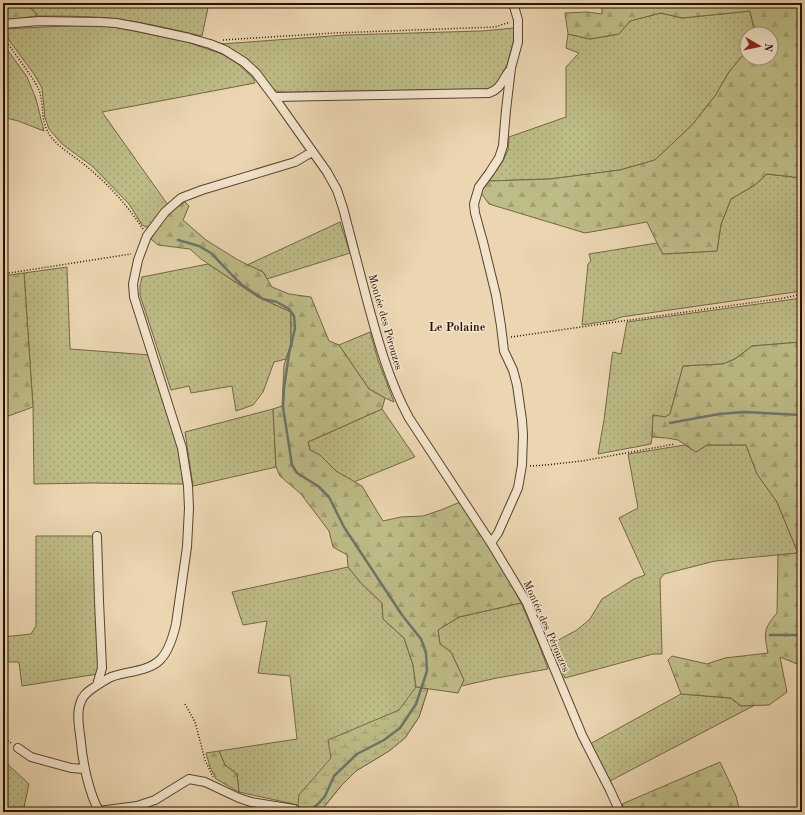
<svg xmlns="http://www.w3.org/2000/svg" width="805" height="815" viewBox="0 0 805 815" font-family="'Old Standard TT',serif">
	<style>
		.grass { fill: url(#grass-dots); stroke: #746645 }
		.forest { fill: url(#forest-firs); stroke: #746645 }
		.wetland { fill: url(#wetland-marsh); stroke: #746645 }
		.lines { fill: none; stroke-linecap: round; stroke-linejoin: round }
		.stream { stroke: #6c756a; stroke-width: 2.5 }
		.minor-casing { stroke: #5a422e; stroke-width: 10 }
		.path { stroke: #2a1003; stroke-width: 1.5; stroke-dasharray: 1 2; stroke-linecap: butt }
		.minor { stroke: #f2e4cc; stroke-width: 8 }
		.labels { text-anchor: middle; stroke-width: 3; stroke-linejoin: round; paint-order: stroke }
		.street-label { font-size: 11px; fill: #2a1003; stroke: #f2e4cc }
		.neighbourhood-label { font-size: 12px; font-weight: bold; fill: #2a1003; stroke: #f2e4cc }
	</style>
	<defs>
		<pattern id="grass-dots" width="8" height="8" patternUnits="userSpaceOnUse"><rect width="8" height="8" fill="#bebc87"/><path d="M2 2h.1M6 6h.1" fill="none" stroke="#a3a173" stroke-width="1.8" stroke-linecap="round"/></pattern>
		<pattern id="forest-firs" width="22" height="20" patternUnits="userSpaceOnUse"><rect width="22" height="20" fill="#bebc87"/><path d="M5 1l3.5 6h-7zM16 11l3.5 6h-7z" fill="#a3a173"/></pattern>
		<pattern id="wetland-marsh" width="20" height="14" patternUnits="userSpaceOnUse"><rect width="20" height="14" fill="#bebc87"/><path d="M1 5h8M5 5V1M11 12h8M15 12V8" fill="none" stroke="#a3a173"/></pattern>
	</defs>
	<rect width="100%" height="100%" fill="#ebd6b1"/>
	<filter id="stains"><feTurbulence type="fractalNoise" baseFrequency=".005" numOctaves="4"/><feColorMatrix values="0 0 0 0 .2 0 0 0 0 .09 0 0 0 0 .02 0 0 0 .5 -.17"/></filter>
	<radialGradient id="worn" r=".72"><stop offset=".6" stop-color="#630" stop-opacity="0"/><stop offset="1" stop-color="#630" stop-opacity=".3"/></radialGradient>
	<path class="grass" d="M24 3H209L202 36C171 29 139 21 108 18 84 16 60 16 36 16V13Z
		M750 11 754 29 753 34H747V50L729 72 715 96 692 125 655 160 620 170 550 179 489 181 503 161 508 150 509 137 566 117V67L579 53 566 48 568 34 590 39 619 34 630 21 661 13 682 18Z
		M88 25 114 27 184 41 222 54 238 64 253 78 255 83 102 112 168 205 149 227H146L142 225 129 204 92 166 62 144 49 129 45 118 42 88 34 74 3 32V29Z
		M514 28V39L507 65 497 83 492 88 485 89 294 92C289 92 280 93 275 90 270 86 264 76 259 71 247 58 236 52 221 44L345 35 482 31Z
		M3 45H4L27 77 36 99 44 131 18 121 3 117Z
		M767 174 802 178V291L621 317 614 320 582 325 588 264 591 261 589 254 657 243 663 254 717 251 721 224 731 199 755 185Z
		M340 222 350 253 267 279 263 272 247 265Z
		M208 264 258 297 291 312V344L286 359 274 362 263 392 253 405 236 411 232 386 191 393 189 386 171 390 140 295V286L142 277Z
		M67 267 70 349 150 355 179 447 184 476 183 484 91 483 34 484 33 407 24 273Z
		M802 298V342L752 346 735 359 723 364 683 366 670 414 666 417 653 415 652 437 651 444 598 454 604 420 612 356 613 352 621 354 627 322Z
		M370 332 378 360 394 402 385 398 369 389 339 345Z
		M273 409 276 467 193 486 185 432Z
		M382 409 415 457 354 482 336 471 320 455 310 450 308 442Z
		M685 445 696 452 707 445H746L757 474 777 502 798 553 715 561 664 574 660 579 662 654H653L565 678 550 646 551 644 577 630 590 619 602 599 634 579 645 575 619 518 638 508 628 454Z
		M36 536H95L99 665 98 674 22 686 19 662H5V653L3 652V637L31 634 36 626Z
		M348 567 361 583 382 603 383 619 404 638 413 665 416 687 428 689 419 717 405 738 389 751 356 771 341 786 320 812H305L298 805 239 792 237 774 225 765 219 751 297 739 290 676 258 673 267 621 243 625 232 592Z
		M521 603 538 642 548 669 497 678 461 686 464 680 451 652 440 644 438 630 459 617Z
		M681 694 731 698 741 706 755 705 610 781 590 744Z
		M3 760 29 784 23 812H3Z"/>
	<path class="forest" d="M3 3H24L36 13V16L3 21Z
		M602 3H802V178L767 174 755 185 731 199 721 224 717 251 663 254 657 243 647 222 585 233 489 204 481 193 483 186 489 181 550 179 620 170 655 160 692 125 715 96 729 72 747 50V58H771V34H753L754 29 750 11 682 18 661 13 630 21 619 34 590 39 568 34 565 13 587 12 602 14Z
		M185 202 189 206 183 220 206 240 238 260 263 272 272 287 289 294 311 297 329 341 339 345 369 389 385 398 382 409 308 442 310 450 320 455 336 471 362 486 383 521 401 517 423 516 441 510 460 502 501 565 521 603 459 617 438 630 440 644 451 652 464 680 458 693 416 687 413 665 404 638 383 619 382 603 361 583 348 567 347 555 333 547 329 531 301 494 280 476 276 467 273 409 282 406 284 365 291 344V312L258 297 201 259 190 249 158 245 151 239 159 226 171 211Z
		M24 273 33 407 3 418V276Z
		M802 342V666L780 657 787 692 769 705 741 706 731 698 681 694 668 660 672 656 707 664 725 658 768 653C764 634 763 629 777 613L778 555 798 553 777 502 757 474 746 445H707L696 452 678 440 667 438 652 437 653 415 665 417 670 414 683 366 723 364 735 359 752 346Z
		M219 751 225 765 237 774 239 792 216 779 210 767 206 753Z
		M720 762 736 796 740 812H625L622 804Z"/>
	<path class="wetland" d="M416 687 428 689 419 717 405 738 389 751 356 771 341 786 320 812H305L298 805 299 795 331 758 328 740 399 710Z"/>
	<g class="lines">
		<path class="stream" d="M178 240 199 246 211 253 233 276 242 285 263 299 277 302 289 309 294 316 295 328 289 354 284 388 283 407 292 465 297 473 318 486 329 497 344 527 402 615 421 639 426 653 427 671 416 704 400 728 384 740 357 754 334 776 325 796 318 804 310 811
			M670 423 719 414 744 412 802 415
			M770 635H802"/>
		<g class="minor-casing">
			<path id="minor" d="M3 24 39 21 100 22 116 23 138 27 189 38 210 44 225 50 244 62 256 73 274 97 327 172 337 190 343 208C351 239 359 270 367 300 378 341 389 381 409 418L491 543 527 603 582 735 610 790 620 812
				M274 97 489 93C503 88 502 78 511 69
				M491 543 498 533 518 488 522 465 523 435 522 420 517 385 513 370 504 351 501 326 496 295 483 242 475 213 474 204 479 187 490 172 499 158 503 146 506 110 511 68 518 42V20L513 3
				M97 685 102 668 99 601 97 536
				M18 748 31 757 71 768 85 769
				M99 811 137 806 155 800 189 779 205 782 239 798 251 802 294 809 298 812
				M99 812V811C89 793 83 764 81 743 80 732 76 715 80 704 82 696 87 692 93 688 99 684 105 680 111 677 127 671 147 672 160 660 169 651 173 637 176 624L187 547 189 508 188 486 182 448 134 297 133 284 138 260 147 236 165 212 181 198 202 190 295 162 312 152"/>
		</g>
		<path class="path" d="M3 37C11 48 19 59 26 69 31 76 36 83 39 90 45 107 39 120 51 137 60 149 82 161 93 172 112 188 129 208 143 229
			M223 40 334 33 495 27 510 22
			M3 274 131 254
			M511 337 784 298 802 294
			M530 466 546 465 582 461 675 444
			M185 704 195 722 205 760 213 777
			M3 737 11 743"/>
		<use href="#minor" class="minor"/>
	</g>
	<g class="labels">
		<g class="street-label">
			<text transform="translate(386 322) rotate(74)" y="4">Montée des Pérouzes</text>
			<text transform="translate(547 626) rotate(66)" y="4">Montée des Pérouzes</text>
		</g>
		<g class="neighbourhood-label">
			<text x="457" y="331">Le Polaine</text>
		</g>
	</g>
	<rect width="805" height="815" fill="none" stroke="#ebd6b1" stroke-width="16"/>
	<rect x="4" y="4" width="797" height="807" fill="none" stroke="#2a1003" stroke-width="2"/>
	<rect x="8" y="8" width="789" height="799" fill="none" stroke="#2a1003"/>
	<g transform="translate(759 46) rotate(99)"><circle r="19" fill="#f2e4cc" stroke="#a28f7c"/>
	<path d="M0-3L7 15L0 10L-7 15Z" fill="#8f2418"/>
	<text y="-6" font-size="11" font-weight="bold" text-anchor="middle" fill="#2a1003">N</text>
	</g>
	<rect width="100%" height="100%" filter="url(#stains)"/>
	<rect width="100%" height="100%" fill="url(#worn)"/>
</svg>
